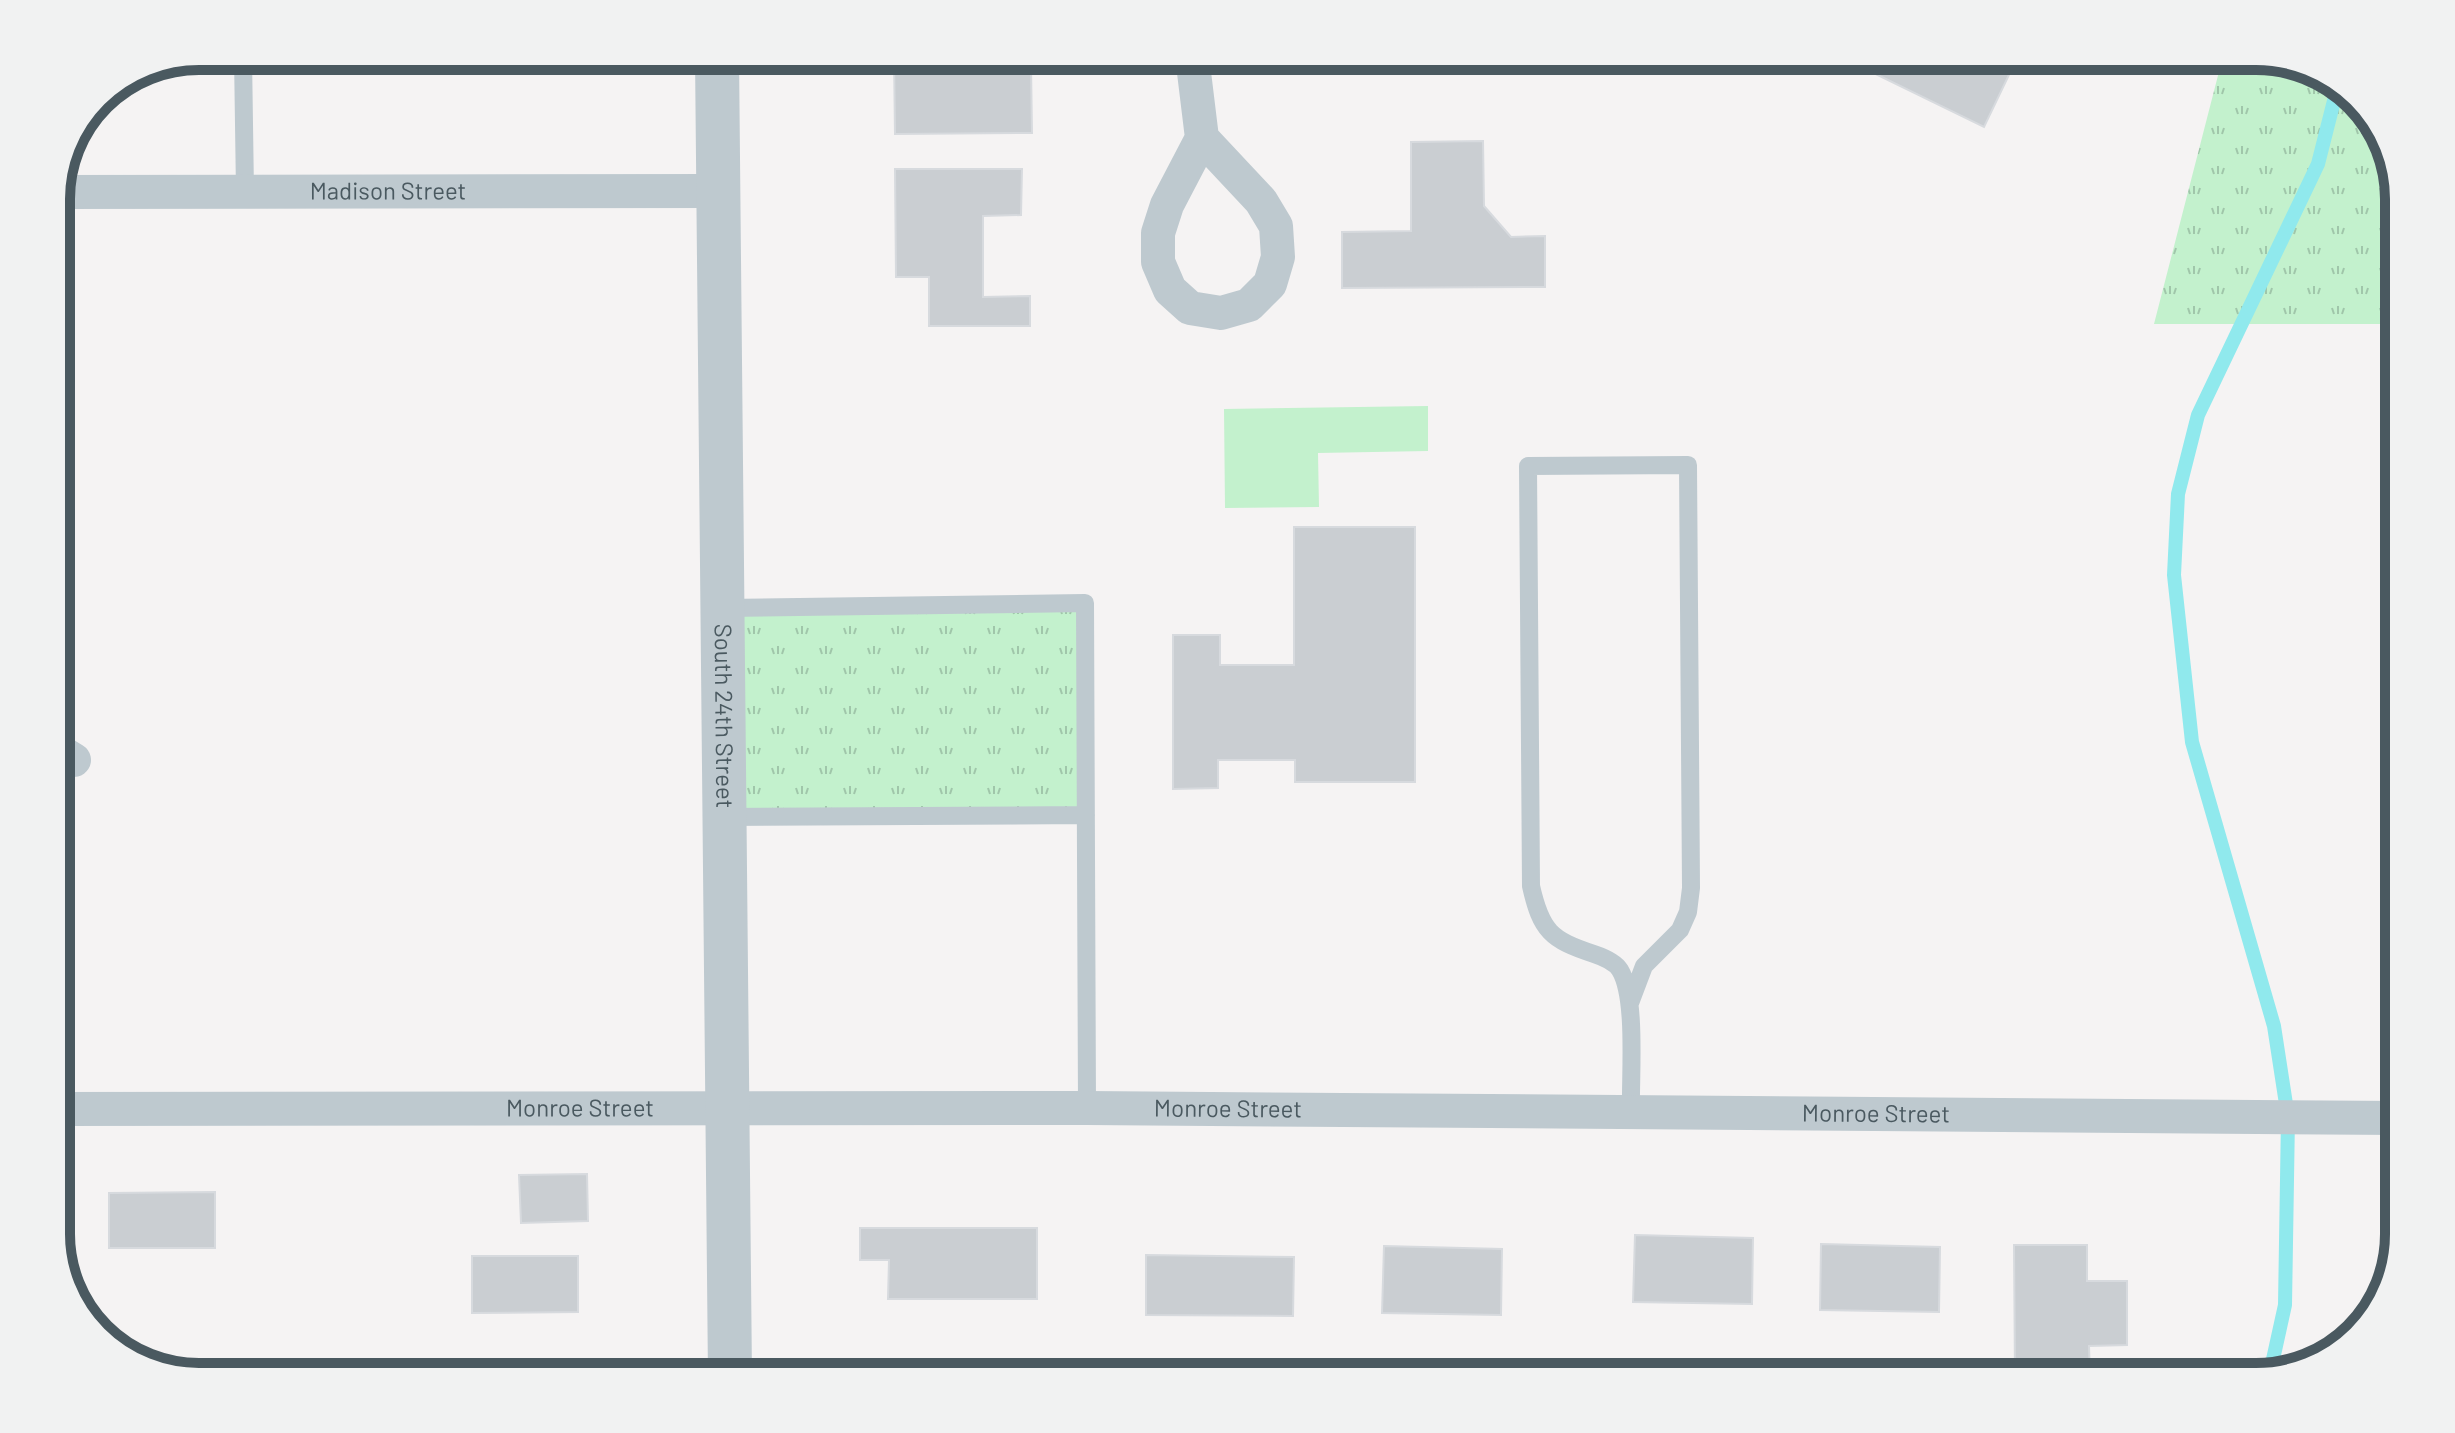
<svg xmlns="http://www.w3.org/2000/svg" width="2455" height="1433" viewBox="0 0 2455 1433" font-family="Barlow,sans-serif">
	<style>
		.grass { fill: url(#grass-tufts) }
		.green { fill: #c3f1cd }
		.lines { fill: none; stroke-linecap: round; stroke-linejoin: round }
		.stream { stroke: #90e9ed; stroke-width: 14 }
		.building { fill: #caced2; stroke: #d7dade; stroke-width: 2 }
		.service { stroke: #bec9cf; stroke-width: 18 }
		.minor { stroke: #bec9cf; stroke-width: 34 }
		.tertiary { stroke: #bec9cf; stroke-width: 44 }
		.labels { text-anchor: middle; stroke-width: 6; stroke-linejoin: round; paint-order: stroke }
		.street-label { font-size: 24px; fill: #4a5960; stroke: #fff }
		.rim { fill: none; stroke: #4a5960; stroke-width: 10 }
	</style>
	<defs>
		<pattern id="grass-tufts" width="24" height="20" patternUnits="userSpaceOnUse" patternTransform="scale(2)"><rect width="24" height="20" fill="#c3f1cd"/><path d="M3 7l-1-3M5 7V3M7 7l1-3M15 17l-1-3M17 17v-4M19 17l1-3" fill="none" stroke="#a0c6aa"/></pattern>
	</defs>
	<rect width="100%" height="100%" fill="#f5f3f3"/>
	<path class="grass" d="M2223 56H2256L2327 75 2375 120 2399 190V324H2154Z
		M1085 603 1086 815 725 817 723 608Z"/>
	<path class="green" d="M1428 406V451L1318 453 1319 507 1225 508 1224 409Z"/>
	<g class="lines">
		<path class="stream" d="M2270 1373 2285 1305 2288 1117 2274 1026 2192 742 2174 575 2178 494 2198 415 2318 164 2338 85"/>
	</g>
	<path class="building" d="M894 56H962V65H1031L1032 133 895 134Z
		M1852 56H2018L1984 127 1849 61Z
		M1483 141 1484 206 1511 237 1545 236V287L1342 288V232L1411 231V142Z
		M895 169H1022L1021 215 983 216V297L1030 296V326H929V277H896Z
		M1294 527H1415V782H1295V760H1218V788L1173 789V635H1220V665H1294Z
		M587 1174 588 1221 521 1223 519 1175Z
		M215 1192V1248H109V1193Z
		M860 1228H1037V1299H888L889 1260H860Z
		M1635 1235 1753 1238 1752 1304 1633 1302Z
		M1821 1244 1940 1247 1939 1312 1820 1310Z
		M2014 1245H2087V1281H2127V1345L2089 1346 2090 1377H2015Z
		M1384 1246 1502 1249 1501 1315 1382 1313Z
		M1146 1255 1294 1257 1293 1316 1146 1315Z
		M472 1256H578V1312L472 1313Z"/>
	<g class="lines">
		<path class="service" d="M243 56 245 192
			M723 608 1085 603 1087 1108
			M725 817 1086 815
			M1630 1003 1644 966 1680 930 1688 912 1691 888 1688 465 1528 466 1531 886C1541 931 1551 940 1594 954 1603 957 1615 962 1620 970 1637 998 1630 1077 1631 1112"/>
		<g class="minor">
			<path d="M1192 56 1202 138 1167 205 1158 233V262L1170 290 1190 308 1221 313 1249 305 1270 284 1278 257 1276 226 1261 201 1202 138"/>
			<path id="s1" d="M56 192 718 191"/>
			<path d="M56 749 74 760"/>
			<path id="s2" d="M56 1109 1087 1108 2399 1118"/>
		</g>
		<path class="tertiary" id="s3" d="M717 56 730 1377"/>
	</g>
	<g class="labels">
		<g class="street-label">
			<text dy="8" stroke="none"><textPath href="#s1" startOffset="332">Madison Street</textPath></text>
			<text dy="8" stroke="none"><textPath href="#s3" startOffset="660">South 24th Street</textPath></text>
			<text dy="8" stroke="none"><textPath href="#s2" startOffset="524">Monroe Street</textPath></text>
			<text dy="8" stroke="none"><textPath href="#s2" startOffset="1172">Monroe Street</textPath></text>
			<text dy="8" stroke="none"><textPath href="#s2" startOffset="1820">Monroe Street</textPath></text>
		</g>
	</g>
	<path d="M0 0H2455V1433H0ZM199 70H2256A129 129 0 0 1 2385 199V1234A129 129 0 0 1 2256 1363H199A129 129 0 0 1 70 1234V199A129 129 0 0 1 199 70Z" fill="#f1f2f2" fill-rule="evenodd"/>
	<path class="rim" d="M199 70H2256A129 129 0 0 1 2385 199V1234A129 129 0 0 1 2256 1363H199A129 129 0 0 1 70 1234V199A129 129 0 0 1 199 70Z"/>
</svg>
